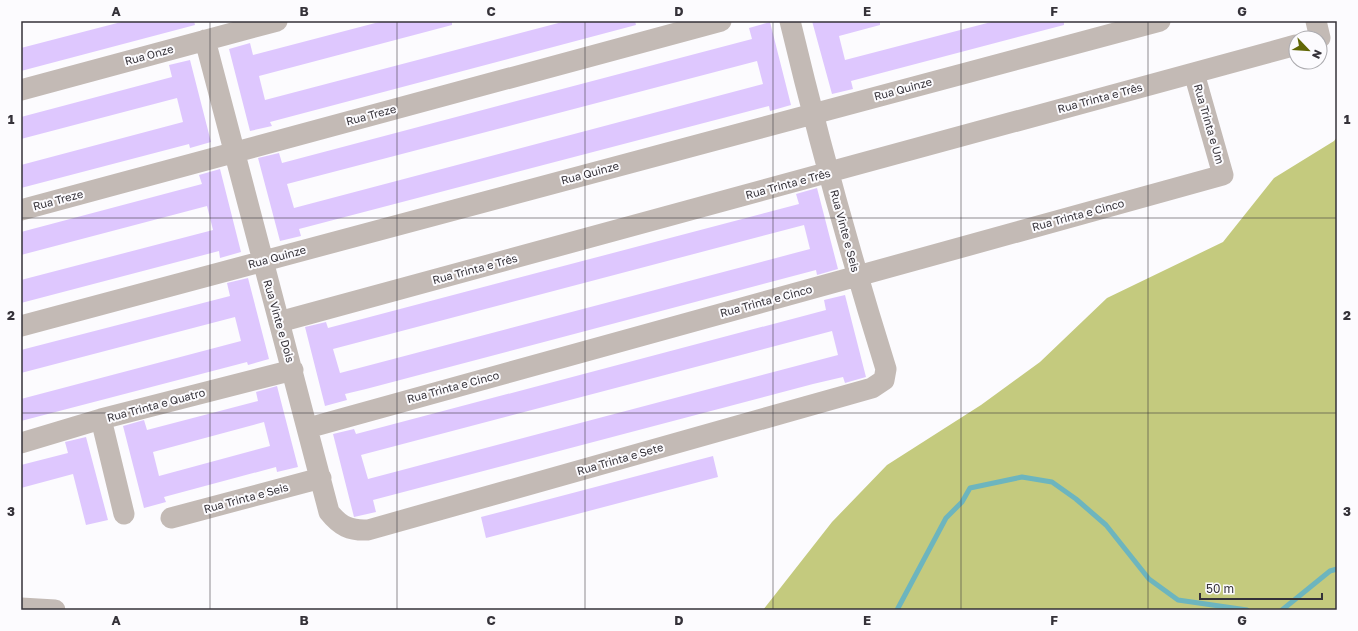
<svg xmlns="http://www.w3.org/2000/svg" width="1358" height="631" viewBox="0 0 1358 631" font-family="'Golos Text',sans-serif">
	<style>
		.forest { fill: #c4ca7e }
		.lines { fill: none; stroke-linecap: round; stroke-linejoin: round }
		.stream { stroke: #6db5be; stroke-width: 5 }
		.building { fill: #dec7fe; fill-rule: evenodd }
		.minor { stroke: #c3bab5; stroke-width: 21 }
		.grid { fill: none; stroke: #353239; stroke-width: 1; stroke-opacity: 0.55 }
		.labels { text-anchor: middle; stroke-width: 4; stroke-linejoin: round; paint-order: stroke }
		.street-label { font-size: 11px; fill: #353239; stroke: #fcfbfe }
		.neatline { fill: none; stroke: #353239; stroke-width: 1.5 }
		.grid-label { font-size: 13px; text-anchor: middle; font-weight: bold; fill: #353239 }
	</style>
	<rect width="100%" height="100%" fill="#fcfbfe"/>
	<path class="forest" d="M1337 137V610H763L832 522 887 465 981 405 1040 362 1107 298 1223 242 1274 178 1334 141Z"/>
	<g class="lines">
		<path class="stream" d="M897 610 946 518 962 502 970 488 1022 477 1052 482 1076 499 1106 525 1149 579 1178 600 1247 610
			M1282 610 1330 571 1337 569"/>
	</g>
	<path class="building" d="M125 21H194L195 25 21 71V48Z
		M383 21H452V25L259 76 265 100 566 21H635L636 25 270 122 272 126 250 131 229 49 250 43 253 55Z
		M812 21H880V25L839 36 845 60 995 21H1064V25L851 81 853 89 832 94Z
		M770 22 791 105 770 111 769 106 299 229 301 236 280 241 258 158 279 153 282 163 714 49 752 39 749 28ZM757 61 763 84 294 208 287 184Z
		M190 60 211 142 190 148 189 144 21 188V165L183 122 177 98 21 139V117L172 77 169 65Z
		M220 169 241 252 220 258 219 251 21 303V280L213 230 207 206 21 255V232L202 184 199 175Z
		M817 188 838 269 817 275 816 270 366 389 345 394 347 400 325 406 305 327 326 322 328 328 799 204 796 194ZM804 225 810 249 340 373 333 349Z
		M248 278 269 359 248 365 247 362 21 421V399L241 341 235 317 21 373V350L230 296 227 283Z
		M845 295 866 377 845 383 843 377 813 384 373 500 376 512 354 517 333 434 354 429 356 434 826 310 824 300ZM832 331 838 355 368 479 361 455Z
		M277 386 298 467 277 472 276 467 164 497 166 502 144 508 123 426 144 420 147 430 258 401 256 392ZM264 422 270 446 159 476 153 452Z
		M86 437 108 520 86 525 73 474 21 488V465L68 453 65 442Z
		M713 456 718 477 486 538 481 517Z"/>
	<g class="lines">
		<path class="minor" d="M1316 21 1320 38
			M205 40 329 512C340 526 350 531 368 530L872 388 884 380 886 369C850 254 818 138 790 21
			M21 90 277 21
			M21 210 721 21
			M279 322 1296 45
			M21 326 1160 21
			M101 419 124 514
			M308 428 1223 175 1194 73
			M21 443 101 419 293 370
			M171 518 321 478
			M21 608 55 610"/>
	</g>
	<path class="grid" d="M210 21V610M397 21V610M585 21V610M773 21V610M961 21V610M1148 21V610M21 218H1337M21 413H1337"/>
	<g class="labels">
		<g class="street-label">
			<text transform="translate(149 55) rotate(-15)" y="4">Rua Onze</text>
			<text transform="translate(903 89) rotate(-15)" y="4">Rua Quinze</text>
			<text transform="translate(1100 98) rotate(-15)" y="4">Rua Trinta e Três</text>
			<text transform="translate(371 115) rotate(-15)" y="4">Rua Treze</text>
			<text transform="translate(1209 124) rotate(74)" y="4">Rua Trinta e Um</text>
			<text transform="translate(590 173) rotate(-15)" y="4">Rua Quinze</text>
			<text transform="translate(788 184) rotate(-15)" y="4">Rua Trinta e Três</text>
			<text transform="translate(58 200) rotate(-15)" y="4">Rua Treze</text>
			<text transform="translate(1078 215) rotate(-15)" y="4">Rua Trinta e Cinco</text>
			<text transform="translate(845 231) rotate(75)" y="4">Rua Vinte e Seis</text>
			<text transform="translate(277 257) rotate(-15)" y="4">Rua Quinze</text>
			<text transform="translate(475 269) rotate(-15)" y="4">Rua Trinta e Três</text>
			<text transform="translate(766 301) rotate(-15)" y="4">Rua Trinta e Cinco</text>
			<text transform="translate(279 321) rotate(74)" y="4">Rua Vinte e Dois</text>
			<text transform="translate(453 387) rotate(-15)" y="4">Rua Trinta e Cinco</text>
			<text transform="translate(156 405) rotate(-15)" y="4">Rua Trinta e Quatro</text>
			<text transform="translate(620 459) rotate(-16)" y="4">Rua Trinta e Sete</text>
			<text transform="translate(246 498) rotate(-15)" y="4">Rua Trinta e Seis</text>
		</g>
	</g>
	<rect width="1358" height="631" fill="none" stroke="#fcfbfe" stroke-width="44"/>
	<g transform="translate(1308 50) rotate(115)"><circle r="19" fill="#fcfbfe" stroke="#acabaf"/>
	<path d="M0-3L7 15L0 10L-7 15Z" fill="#616706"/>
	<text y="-6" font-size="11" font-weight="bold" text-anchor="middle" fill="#353239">N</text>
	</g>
	<path d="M1200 593v6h122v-6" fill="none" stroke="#353239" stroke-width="2"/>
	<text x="1206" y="593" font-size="12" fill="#353239" stroke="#fcfbfe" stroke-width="3" paint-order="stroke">50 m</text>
	<rect x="22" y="22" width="1314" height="587" class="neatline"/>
	<g class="grid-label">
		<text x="116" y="16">A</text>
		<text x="304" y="16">B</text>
		<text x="491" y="16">C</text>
		<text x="679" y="16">D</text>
		<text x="867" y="16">E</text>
		<text x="1054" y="16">F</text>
		<text x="1242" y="16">G</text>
		<text x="11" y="124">1</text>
		<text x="1347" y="124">1</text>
		<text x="11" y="320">2</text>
		<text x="1347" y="320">2</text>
		<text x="11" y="516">3</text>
		<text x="1347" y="516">3</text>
		<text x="116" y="625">A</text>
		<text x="304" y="625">B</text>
		<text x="491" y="625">C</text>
		<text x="679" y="625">D</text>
		<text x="867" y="625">E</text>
		<text x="1054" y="625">F</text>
		<text x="1242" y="625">G</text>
	</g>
</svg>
